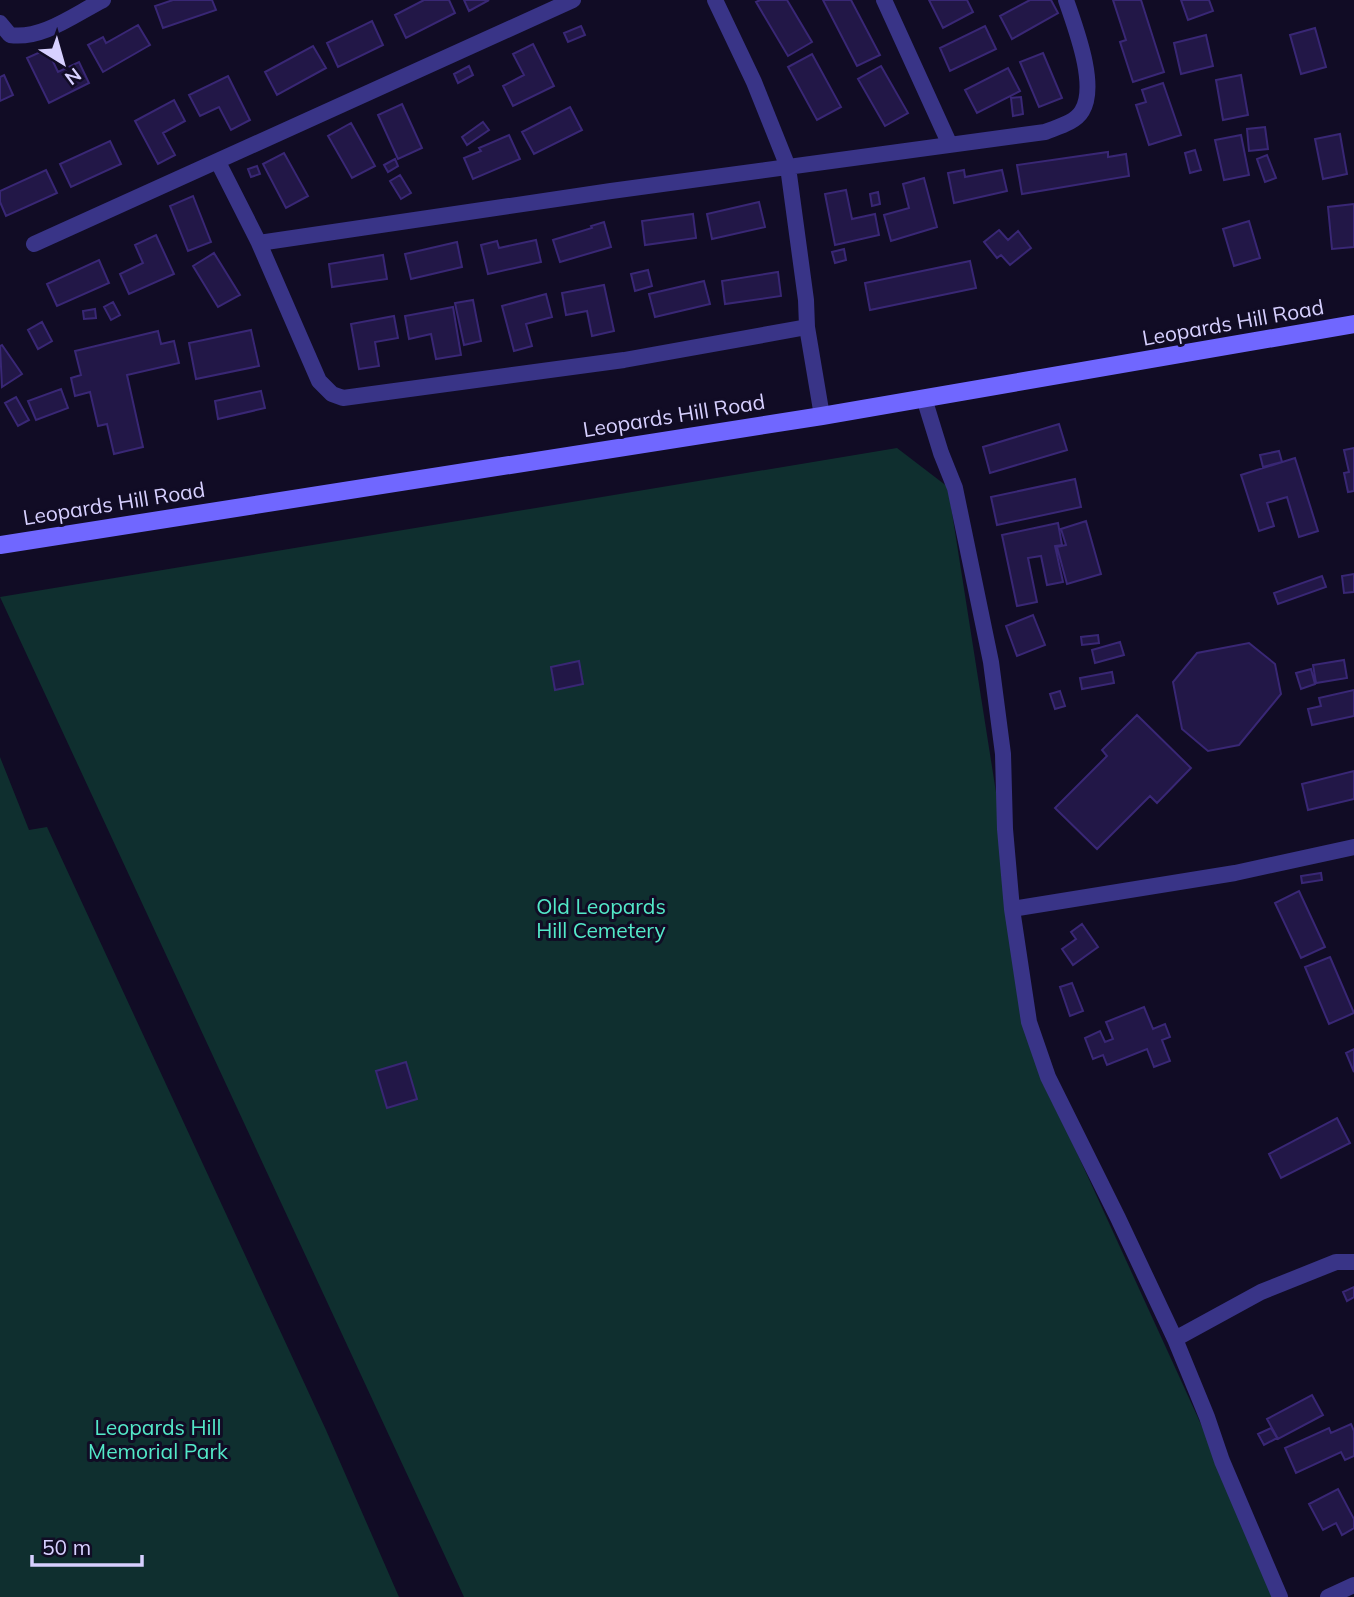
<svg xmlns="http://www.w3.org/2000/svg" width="1354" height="1597" viewBox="0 0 1354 1597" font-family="Mulish,sans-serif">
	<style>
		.green { fill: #0f2f2f }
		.building { fill: #221747; stroke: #392775; stroke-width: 2 }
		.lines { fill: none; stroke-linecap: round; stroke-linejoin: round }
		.street { stroke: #393487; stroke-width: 16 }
		.secondary { stroke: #7067ff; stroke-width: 18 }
		.labels { text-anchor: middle; stroke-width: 6; stroke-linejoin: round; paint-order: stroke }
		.street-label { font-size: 21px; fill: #d7d0ff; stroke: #110c25 }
		.park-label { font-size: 21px; fill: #53e9c8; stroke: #110c25 }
	</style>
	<rect width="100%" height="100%" fill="#110c25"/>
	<path class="green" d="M897 448 948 487 1040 1072 1280 1597H464L0 597Z
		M0 757 29 830 47 827 326 1430 399 1597H0Z"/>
	<path class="building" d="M173 0H212L216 10 163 28 155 6Z
		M424 0H449L455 13 406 38 395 15Z
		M464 0H489L469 11Z
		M760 0H787L812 42 788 56 756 2Z
		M823 0H851L880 55 857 66Z
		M929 0H967L973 12 943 28Z
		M1030 0H1051L1058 13 1012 39 1000 16Z
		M1113 0H1141L1164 72 1133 82 1120 42 1126 40Z
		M1181 0H1209L1213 11 1188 20Z
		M372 21 383 45 338 67 327 43Z
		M138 25 150 45 103 72 88 45 103 37 106 43Z
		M581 26 585 35 568 42 564 33Z
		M985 26 996 49 950 71 940 48Z
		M1315 28 1326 67 1301 74 1290 35Z
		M1206 35 1213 66 1181 74 1174 43Z
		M533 44 554 86 513 106 503 86 524 75 513 54Z
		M313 46 326 68 277 95 265 72Z
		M47 49 58 72 79 62 89 83 49 103 27 58Z
		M1043 53 1062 98 1039 107 1020 62Z
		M812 54 841 107 817 120 788 67Z
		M469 66 473 75 458 83 454 74Z
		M881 66 908 113 885 126 858 79Z
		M1008 68 1020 91 977 113 965 90Z
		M4 75 13 95 0 101V77Z
		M1241 75 1248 115 1223 120 1216 80Z
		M228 76 250 120 231 130 219 107 200 116 189 95Z
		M1163 83 1181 135 1149 145 1136 105 1146 102 1142 90Z
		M1021 97 1023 114 1013 116 1011 98Z
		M174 100 185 121 163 133 175 155 158 164 135 121Z
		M402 104 422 148 398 159 378 115Z
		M570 107 582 130 534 154 522 132Z
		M483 122 489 130 467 145 462 137Z
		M351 123 375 166 352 178 328 136Z
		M1265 127 1268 149 1249 151 1247 129Z
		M1340 134 1347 174 1323 179 1315 139Z
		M509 135 520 159 473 179 464 158 481 151 479 148Z
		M1241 135 1249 175 1224 180 1215 140Z
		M110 141 121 164 71 187 60 164Z
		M1195 150 1201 170 1190 173 1185 153Z
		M1108 152V157L1126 154 1129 176 1022 194 1017 165Z
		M284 153 308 196 286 208 263 164Z
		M1267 155 1276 178 1265 182 1257 159Z
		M395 159 398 166 388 172 384 165Z
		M257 166 260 174 251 177 248 169Z
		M46 170 57 193 6 216 0 202V191Z
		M964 170 965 177 1002 170 1007 191 954 203 948 173Z
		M400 175 411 193 401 199 390 181Z
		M924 178 937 227 891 241 884 215 909 208 903 184Z
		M846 190 852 219 875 214 879 235 835 245 825 194Z
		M878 192 880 204 872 206 870 194Z
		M193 196 211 242 188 251 170 206Z
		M759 202 765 227 712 239 707 214Z
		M1354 204V247L1332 249 1328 207Z
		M693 214 696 238 645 245 642 221Z
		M1249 221 1260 258 1234 266 1223 229Z
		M604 222 611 247 560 262 553 240 592 228 591 226Z
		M999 230 1008 240 1018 231 1031 248 1010 265 1001 255 997 258 984 242Z
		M156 235 174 274 129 294 120 274 143 263 135 245Z
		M536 240 541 262 488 274 481 245 497 241 499 248Z
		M457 242 462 267 411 279 405 254Z
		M844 249 846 260 835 263 832 252Z
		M214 253 240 295 218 307 193 266Z
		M383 255 387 279 332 287 329 264Z
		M99 260 109 283 57 306 47 284Z
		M970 261 976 288 870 310 865 283Z
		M648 270 652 286 635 291 631 274Z
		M778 272 781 296 725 304 722 281Z
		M704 281 710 304 655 317 649 294Z
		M604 285 614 331 592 336 587 311 566 315 562 293Z
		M546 294 552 317 526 324 532 346 514 351 502 306Z
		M473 300 481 341 464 345 455 303Z
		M113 302 120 315 111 320 104 307Z
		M453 307 461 355 436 359 431 334 409 339 405 316Z
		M95 309 96 318 84 319 83 311Z
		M394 316 398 338 375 342 379 366 359 369 351 324Z
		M42 322 52 341 38 349 28 330Z
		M251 330 259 366 196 379 189 343Z
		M158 331 161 344 174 341 179 363 127 375 143 447 114 454 107 424 98 426 90 392 75 396 71 378 81 375 75 351Z
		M2 345 22 374 2 387 0 346Z
		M61 389 68 408 36 420 28 401Z
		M261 391 265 408 218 419 215 401Z
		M16 397 29 420 18 426 5 403Z
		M1059 424 1067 450 990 473 983 447Z
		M1354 448V491L1348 492 1344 473 1349 472 1344 450Z
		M1279 451 1282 462 1263 467 1260 455Z
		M1295 458 1318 531 1299 537 1287 497 1267 503 1274 526 1259 531 1241 475Z
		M1075 479 1081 507 997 525 991 497Z
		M1086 521 1101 574 1067 584 1057 547 1066 545 1061 529Z
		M1058 523 1062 545 1055 546 1063 582 1047 585 1041 556 1028 558 1037 602 1017 606 1002 535Z
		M1354 574V592L1344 593 1342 576Z
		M1322 576 1326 587 1278 604 1274 593Z
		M1033 615 1045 645 1017 656 1006 626Z
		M1098 635 1099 643 1082 645 1081 637Z
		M1120 642 1124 655 1095 663 1092 650Z
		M1249 643 1275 664 1281 694 1239 745 1208 751 1182 729 1173 682 1197 653Z
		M1344 660 1347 678 1316 683 1313 665Z
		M579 661 583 684 555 690 551 667Z
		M1311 669 1315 684 1301 689 1296 673Z
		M1112 672 1114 683 1082 689 1080 678Z
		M1354 690V716L1312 725 1308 709 1321 706 1319 698Z
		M1060 691 1065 706 1055 709 1050 694Z
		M1137 715 1191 768 1157 803 1150 796 1097 849 1055 808 1107 756 1102 750Z
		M1354 771V799L1308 810 1302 784Z
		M1321 873 1322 880 1302 883 1301 876Z
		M1299 891 1325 947 1301 958 1275 903Z
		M1082 924 1098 947 1073 965 1062 949 1076 939 1071 932Z
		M1330 957 1354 1013 1329 1024 1305 967Z
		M1072 983 1083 1011 1070 1016 1060 987Z
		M1144 1007 1153 1029 1165 1024 1170 1037 1162 1040 1170 1061 1154 1067 1147 1049 1107 1065 1103 1055 1093 1059 1085 1038 1100 1031 1105 1042 1113 1039 1106 1022Z
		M1354 1049V1072L1346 1053Z
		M406 1062 417 1099 387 1108 376 1071Z
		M1337 1118 1350 1143 1281 1178 1269 1154Z
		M1354 1287V1297L1347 1301 1343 1292Z
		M1312 1395 1323 1415 1278 1439 1267 1419Z
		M1351 1424 1354 1431V1456L1345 1460 1341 1452 1296 1473 1285 1448 1329 1428 1331 1433Z
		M1271 1428 1277 1438 1264 1445 1258 1434Z
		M1338 1489 1354 1519V1528L1342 1535 1336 1523 1323 1530 1309 1504Z"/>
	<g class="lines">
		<path class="street" d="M715 0 754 82 788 167 806 300 807 327 822 416
			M884 0 950 145
			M0 23 10 35C42 40 75 14 103 0
			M218 162 259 243 319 381 332 394 343 398 624 360 807 327
			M259 243 611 191 1045 132C1057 127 1075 123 1082 111 1098 85 1075 27 1066 0
			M34 244 573 0
			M924 398 941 453 955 488 991 662 1003 754 1005 829 1012 909 1029 1022 1048 1077 1118 1218 1175 1339 1207 1417 1222 1461 1280 1597
			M1012 909 1235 873 1354 847
			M1175 1339 1261 1292 1336 1262H1354
			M1328 1597 1354 1585"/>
		<path class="secondary" d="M0 545 822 416 1354 324"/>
	</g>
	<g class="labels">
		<g class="street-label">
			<text transform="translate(1233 323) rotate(-10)" y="7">Leopards Hill Road</text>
			<text transform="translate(674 416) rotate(-9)" y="7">Leopards Hill Road</text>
			<text transform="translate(114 504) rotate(-9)" y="7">Leopards Hill Road</text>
		</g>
		<g class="park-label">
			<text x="601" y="914">Old Leopards<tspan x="601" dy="24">Hill Cemetery</tspan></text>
			<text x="158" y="1435">Leopards Hill<tspan x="158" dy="24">Memorial Park</tspan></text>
		</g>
	</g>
	<g transform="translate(63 63) rotate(143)" stroke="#110c25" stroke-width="5" paint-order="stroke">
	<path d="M0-5L12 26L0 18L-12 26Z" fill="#d7d0ff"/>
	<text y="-10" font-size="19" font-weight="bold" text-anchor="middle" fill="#d7d0ff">N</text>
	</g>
	<path d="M32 1555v10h110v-10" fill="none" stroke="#d7d0ff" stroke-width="3.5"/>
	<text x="42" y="1555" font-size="21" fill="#d7d0ff" stroke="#110c25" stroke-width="5" paint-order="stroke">50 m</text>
</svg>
